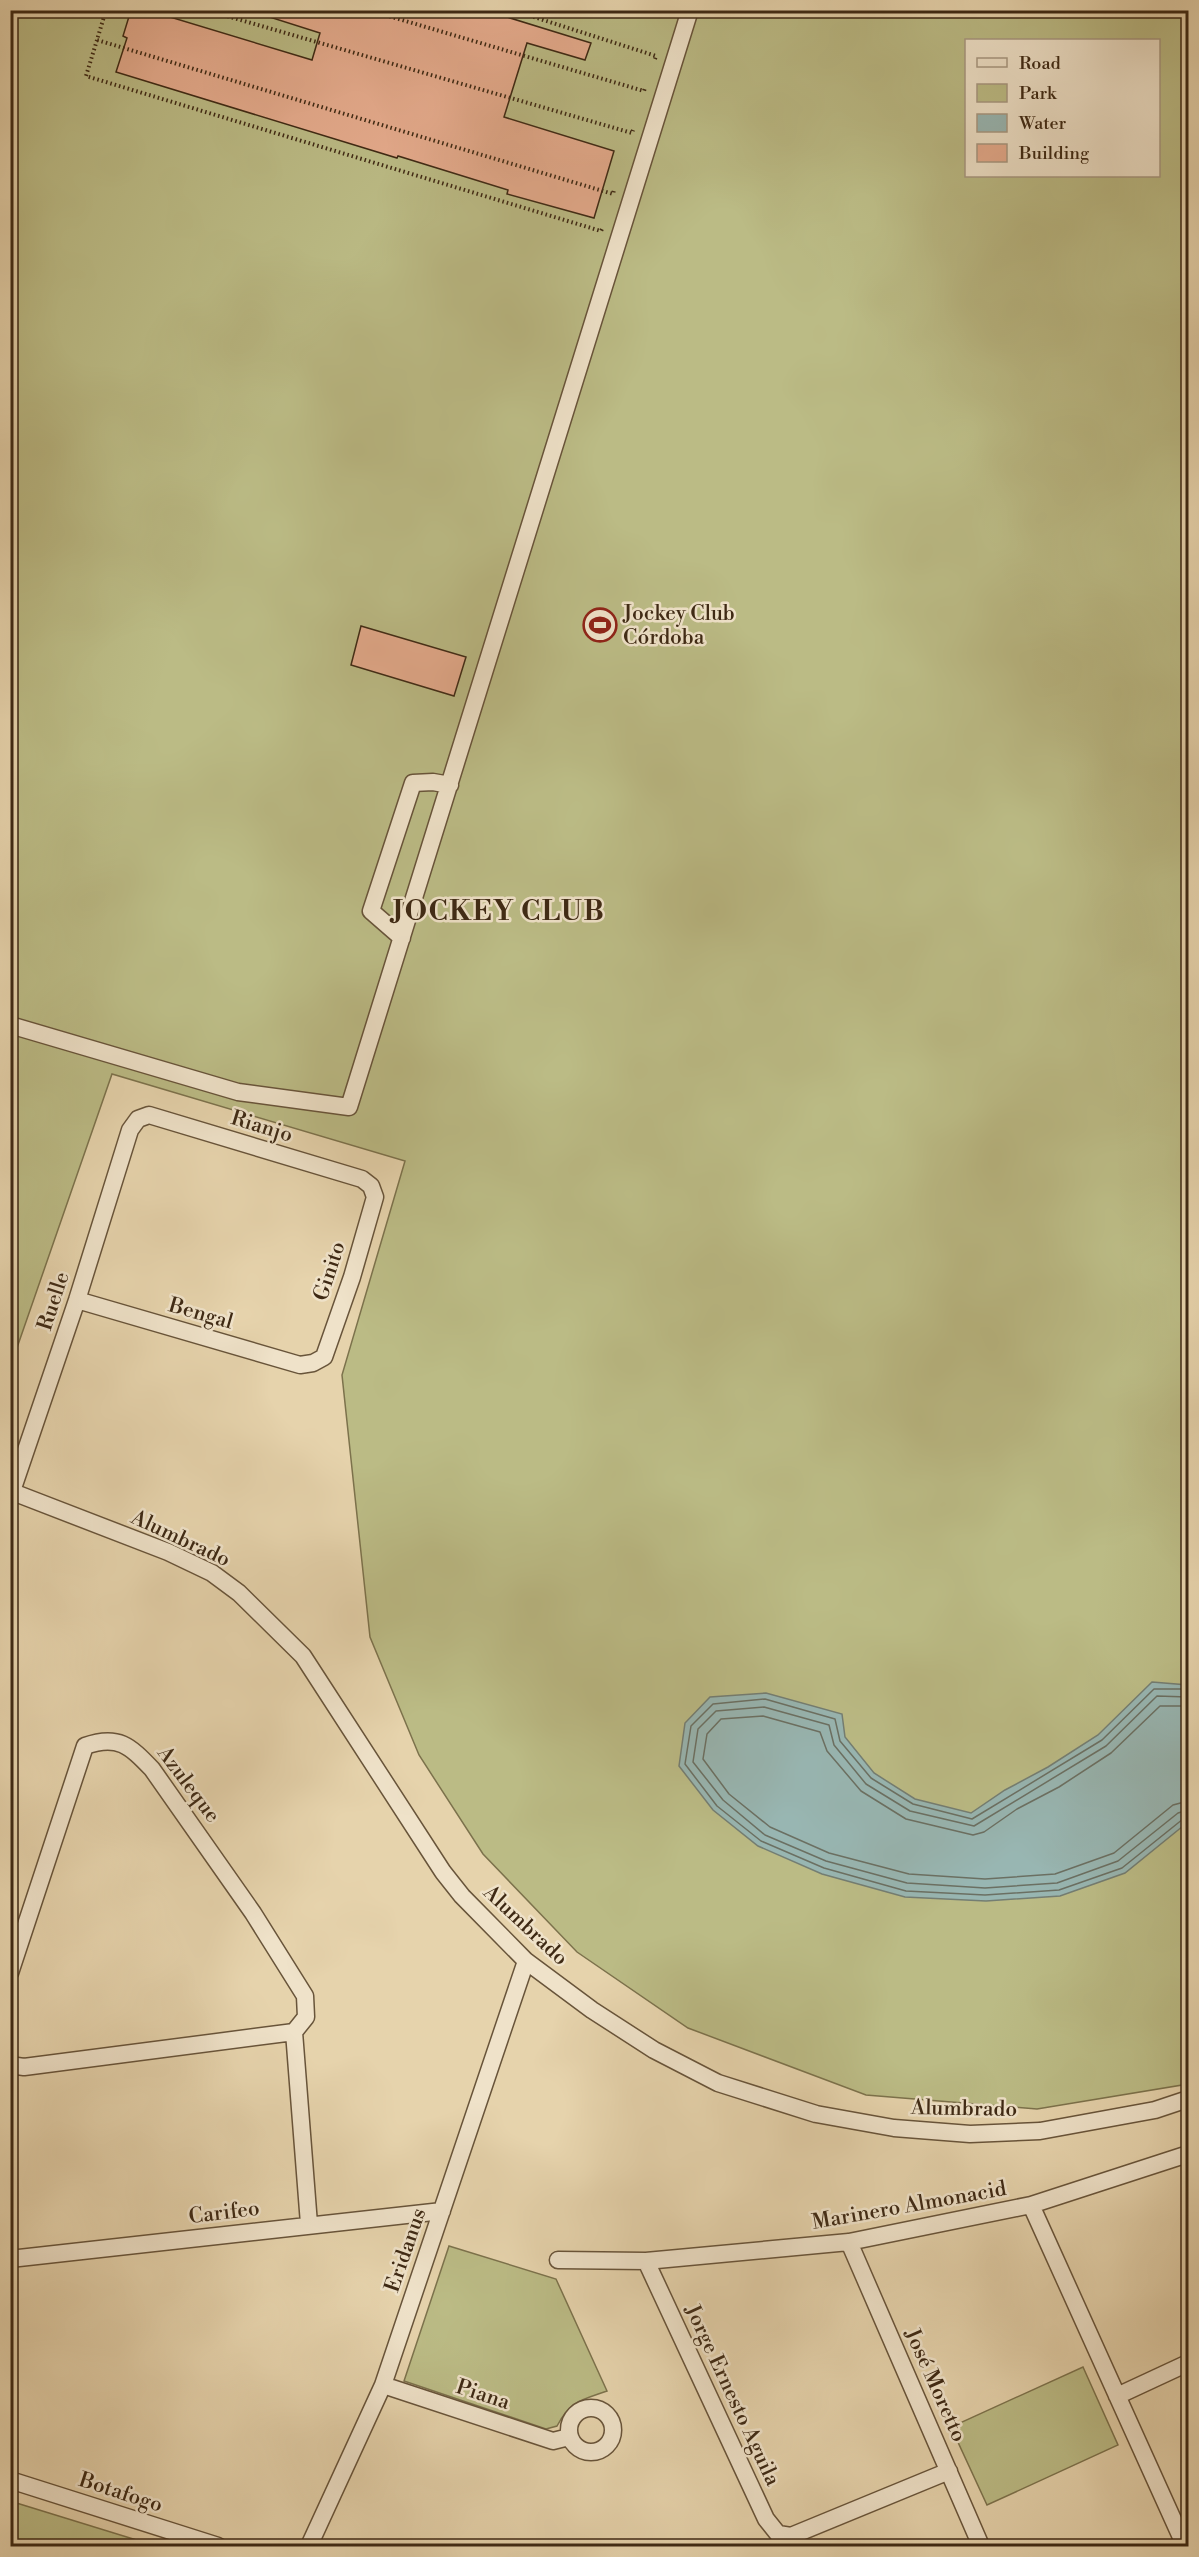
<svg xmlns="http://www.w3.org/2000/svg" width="1199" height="2557" viewBox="0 0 1199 2557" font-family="'Libre Bodoni',serif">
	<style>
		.green { fill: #bbbb85; stroke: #7c724c; stroke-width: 1.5; fill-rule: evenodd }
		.water { fill: #98b6b2; stroke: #747e73; stroke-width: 1.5 }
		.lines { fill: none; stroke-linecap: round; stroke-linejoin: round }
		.shore { stroke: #6b7063; stroke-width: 1.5 }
		.building { fill: #e5ab8d; stroke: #3e2914; stroke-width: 1.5 }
		.street-casing { stroke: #68543a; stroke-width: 19 }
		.path { stroke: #3e2914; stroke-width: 4; stroke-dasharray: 1.5 3; stroke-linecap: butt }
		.street { stroke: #efe2c9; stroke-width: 16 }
		.labels { text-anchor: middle; stroke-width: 5; stroke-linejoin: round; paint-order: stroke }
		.poi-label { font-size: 21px; fill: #3e2914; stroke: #efe2c9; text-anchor: start }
		.street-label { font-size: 21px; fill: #3e2914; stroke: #efe2c9 }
		.district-label { font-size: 27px; font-weight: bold; letter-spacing: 1.5px; fill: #3e2914; stroke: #efe2c9 }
	</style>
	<rect width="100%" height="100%" fill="#e6d3ac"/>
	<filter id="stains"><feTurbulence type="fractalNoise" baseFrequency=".00333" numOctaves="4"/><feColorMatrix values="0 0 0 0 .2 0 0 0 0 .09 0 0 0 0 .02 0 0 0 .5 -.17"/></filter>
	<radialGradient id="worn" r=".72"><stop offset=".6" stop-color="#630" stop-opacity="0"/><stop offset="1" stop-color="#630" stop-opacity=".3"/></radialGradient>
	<path class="green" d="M11 11H1188V2084L1037 2109 866 2095 688 2028 577 1952 483 1854 419 1755 370 1637 342 1375 405 1161 112 1074 11 1365ZM966 40H1158V176H966Z
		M449 2246 556 2279 607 2391C582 2400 571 2400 557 2426L546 2429 404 2381Z
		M1083 2367 1118 2445 987 2505 951 2427Z
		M10 2501 143 2542 158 2546H11Z"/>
	<path class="water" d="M1152 1682 1188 1685V1822L1125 1873 1060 1896 986 1901 905 1897 822 1874 758 1846 713 1810 679 1766 685 1723 710 1697 766 1693 842 1714 845 1737 874 1773 915 1799 971 1813 1005 1790 1048 1767 1098 1735Z"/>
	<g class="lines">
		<path class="shore" d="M1188 1689H1154L1102 1740 972 1819 913 1804 871 1778 840 1741 835 1719 765 1699 713 1704 691 1726 685 1764 717 1806 761 1841 824 1868 906 1891 985 1895 1059 1890 1122 1868 1183 1819 1188 1817
			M1188 1697 1157 1696 1106 1746 974 1826 910 1811 866 1784 834 1745 829 1725 764 1707 716 1711 698 1729 693 1762 723 1800 765 1835 826 1861 907 1883 985 1888 1057 1883 1118 1861 1178 1813 1188 1810
			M1188 1706H1160L1111 1753 1059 1787 1017 1809 984 1832 973 1835 906 1819 861 1791 827 1751 820 1732 763 1716 721 1719 707 1734 703 1759 729 1794 770 1827 829 1853 909 1874 985 1879 1055 1874 1114 1853 1173 1805 1188 1801"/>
	</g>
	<path class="building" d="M131 10H147L312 60 320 33 260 14V10H484L591 43 585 60 527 43 504 117 614 151 594 218 507 194 508 190 398 156 397 158 116 72 127 38 123 36Z
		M361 626 466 657 454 696 351 665Z"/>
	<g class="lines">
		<g class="street-casing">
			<path id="street" d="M402 938 371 911 413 783 433 782 450 785
				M10 1025 238 1092 349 1107 690 10
				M10 1491 168 1552 212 1573 239 1593 303 1656 443 1872 462 1896 526 1961 592 2010 654 2050 718 2083 816 2114 894 2128 970 2134 1040 2131 1155 2110 1188 2099
				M10 1497 77 1300 130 1130 138 1119 149 1115 362 1179 371 1186 375 1197 352 1277 324 1357 313 1363 300 1365 77 1300
				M10 1973 85 1746C118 1734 130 1746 152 1769L253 1913 305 1996 306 2017 294 2032 309 2224
				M10 2065 24 2067 294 2032
				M1031 2205 1185 2546
				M849 2242 981 2546
				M10 2259 442 2211
				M558 2260 646 2261 849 2242 1031 2205 1188 2154
				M646 2261 766 2519 778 2534 791 2536 949 2471
				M383 2385 553 2441 569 2437
				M1117 2396 1188 2363
				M569 2430a22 22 0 1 1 44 0a22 22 0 1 1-44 0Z
				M10 2480 218 2546
				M309 2546 383 2385 526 1961"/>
		</g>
		<path class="path" d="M106 10 97 40 613 194 614 190
			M206 10 632 133 633 130
			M368 10 644 91 645 88
			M512 10 656 56 655 59
			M97 40 86 76 601 231 603 227"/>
		<use href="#street" class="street"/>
	</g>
	<defs>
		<g id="stadium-ring" transform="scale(1.725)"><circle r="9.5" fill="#efe2c9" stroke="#8f2418" stroke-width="1.5"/><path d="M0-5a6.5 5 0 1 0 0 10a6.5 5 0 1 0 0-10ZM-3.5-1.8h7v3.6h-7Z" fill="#8f2418"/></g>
	</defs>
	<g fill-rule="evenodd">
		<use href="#stadium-ring" x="600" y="625"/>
	</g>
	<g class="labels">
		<g class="poi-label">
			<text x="623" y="620">Jockey Club<tspan x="623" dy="24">Córdoba</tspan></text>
		</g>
		<g class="street-label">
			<text transform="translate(262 1126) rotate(17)" y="7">Rianjo</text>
			<text transform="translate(329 1271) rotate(-72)" y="7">Ginito</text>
			<text transform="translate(53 1301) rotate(-72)" y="7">Ruelle</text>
			<text transform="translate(201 1313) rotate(16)" y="7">Bengal</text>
			<text transform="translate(181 1538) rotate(25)" y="7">Alumbrado</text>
			<text transform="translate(189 1784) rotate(53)" y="7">Azuleque</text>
			<text transform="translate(526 1925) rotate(43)" y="7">Alumbrado</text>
			<text transform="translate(964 2108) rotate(1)" y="7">Alumbrado</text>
			<text transform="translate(909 2205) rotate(-10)" y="7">Marinero Almonacid</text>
			<text transform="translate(224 2212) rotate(-7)" y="7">Carifeo</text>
			<text transform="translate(405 2250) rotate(-71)" y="7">Eridanus</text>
			<text transform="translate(936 2385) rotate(66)" y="7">José Moretto</text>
			<text transform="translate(483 2394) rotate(18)" y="7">Piana</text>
			<text transform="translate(733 2395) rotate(65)" y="7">Jorge Ernesto Aguila</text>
			<text transform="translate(121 2492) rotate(18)" y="7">Botafogo</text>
		</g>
		<g class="district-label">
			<text x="499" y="920">JOCKEY CLUB</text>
		</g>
	</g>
	<rect width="1199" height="2557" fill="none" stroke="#e6d3ac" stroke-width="36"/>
	<rect x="12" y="12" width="1175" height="2533" fill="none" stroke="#3e2914" stroke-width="3"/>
	<rect x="18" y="18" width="1163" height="2521" fill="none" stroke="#3e2914" stroke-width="1.5"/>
	<rect x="965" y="39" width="195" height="138" fill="#efe2c9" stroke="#a89881" stroke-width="1.5"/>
	<rect x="977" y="58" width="30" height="9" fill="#efe2c9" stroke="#a89881" stroke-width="1.5"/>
	<text x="1019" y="69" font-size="18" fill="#3e2914">Road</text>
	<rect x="977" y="84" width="30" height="18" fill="#bbbb85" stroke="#a89881" stroke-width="1.5"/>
	<text x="1019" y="99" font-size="18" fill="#3e2914">Park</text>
	<rect x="977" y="114" width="30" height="18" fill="#98b6b2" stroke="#a89881" stroke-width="1.5"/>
	<text x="1019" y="129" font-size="18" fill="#3e2914">Water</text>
	<rect x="977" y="144" width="30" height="18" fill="#e5ab8d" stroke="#a89881" stroke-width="1.5"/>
	<text x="1019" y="159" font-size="18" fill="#3e2914">Building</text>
	<rect width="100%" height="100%" filter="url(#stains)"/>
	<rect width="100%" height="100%" fill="url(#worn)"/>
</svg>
